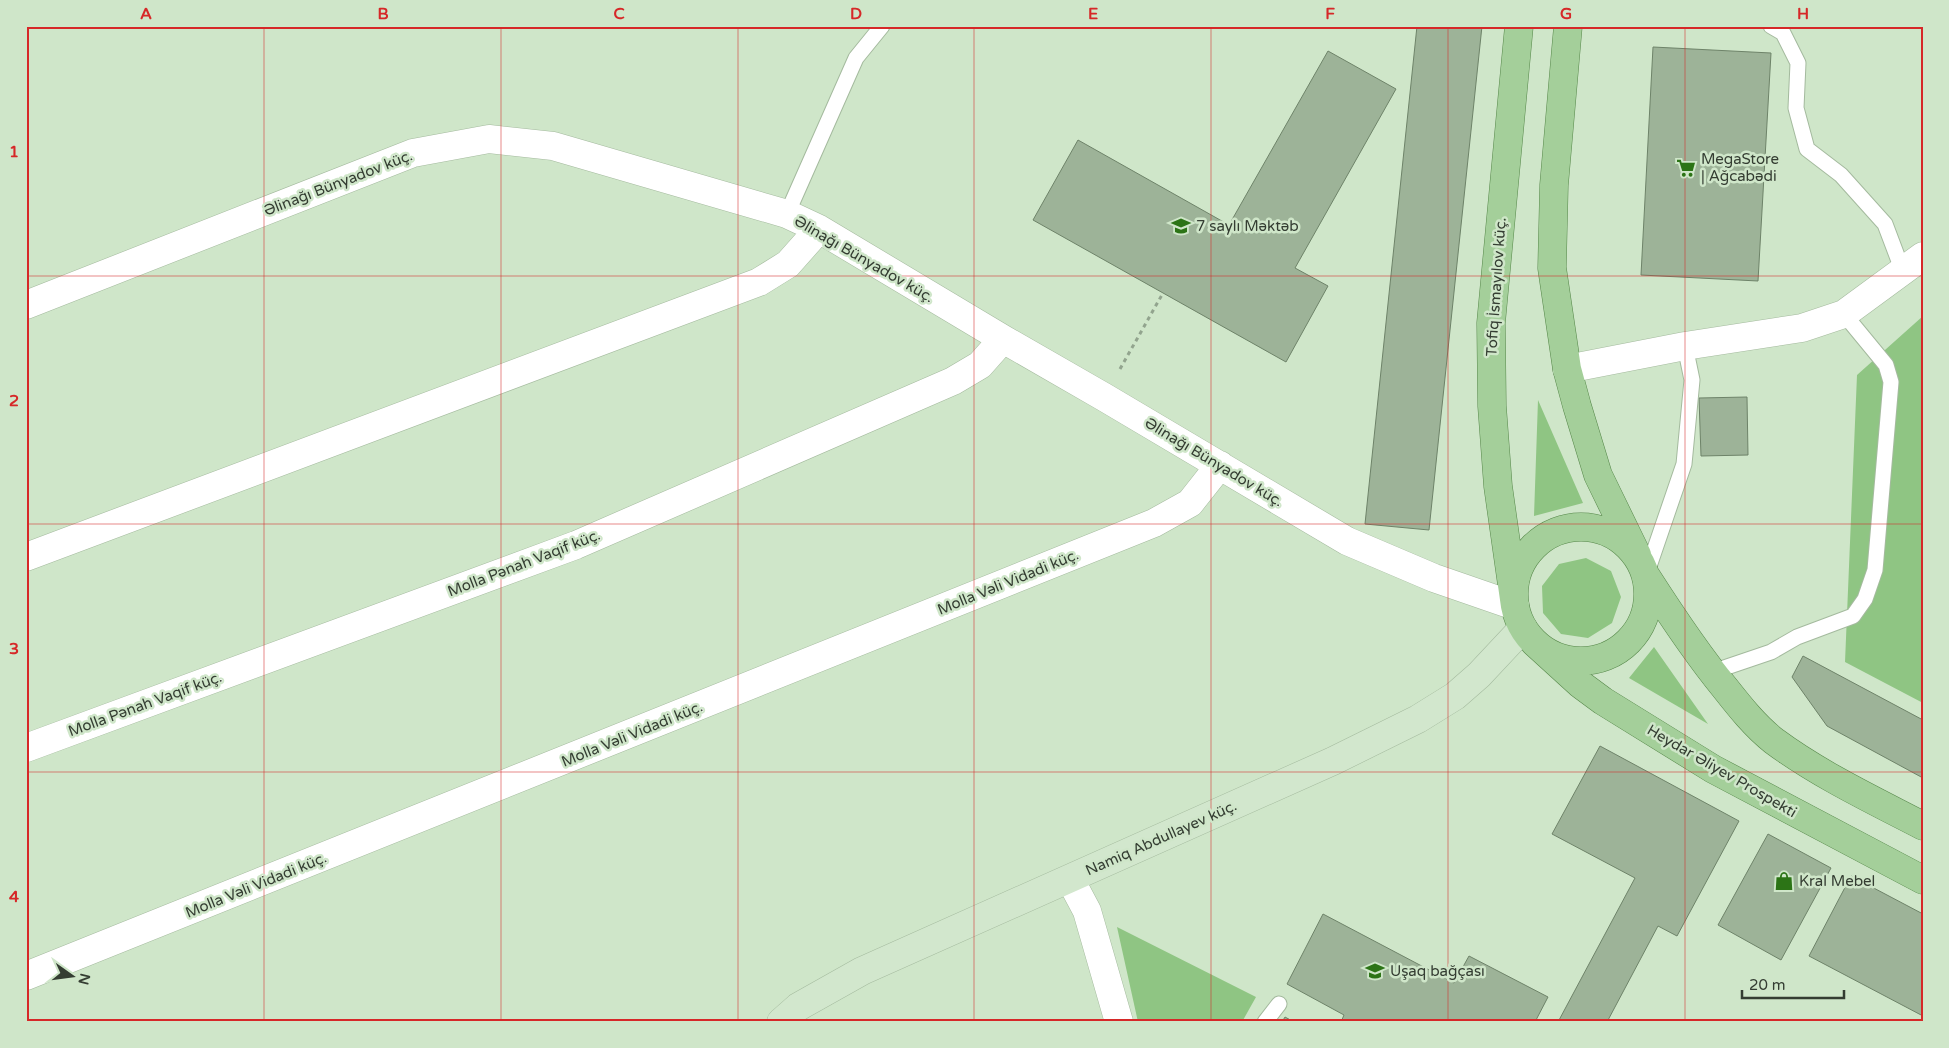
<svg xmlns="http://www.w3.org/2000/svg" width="1949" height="1048" viewBox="0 0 1949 1048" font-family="'Varela Round',sans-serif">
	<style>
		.green { fill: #8fc583 }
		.building { fill: #9db398; stroke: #6e8369 }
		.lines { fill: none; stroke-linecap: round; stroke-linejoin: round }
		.lane-casing { stroke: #a4ba9e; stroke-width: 17 }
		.street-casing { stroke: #a4ba9e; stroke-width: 29 }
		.secondary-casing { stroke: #a4ba9e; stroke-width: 29 }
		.primary-casing { stroke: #56874a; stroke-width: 29 }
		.path { stroke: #92a48e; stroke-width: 3; stroke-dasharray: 4 4; stroke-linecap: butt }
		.lane { stroke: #fff; stroke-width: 15 }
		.street { stroke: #fff; stroke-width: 28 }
		.secondary { stroke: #d2e7cd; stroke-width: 28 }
		.primary { stroke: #a4cf9a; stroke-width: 28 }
		.grid { fill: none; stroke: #d62828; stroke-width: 1; stroke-opacity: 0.55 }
		.labels { text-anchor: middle; stroke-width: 5; stroke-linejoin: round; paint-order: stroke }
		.poi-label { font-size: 15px; fill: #343d32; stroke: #cfe6c9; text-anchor: start }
		.street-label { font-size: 15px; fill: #343d32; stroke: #cfe6c9 }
		.neatline { fill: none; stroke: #d62828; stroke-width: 2 }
		.grid-label { font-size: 16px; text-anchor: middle; font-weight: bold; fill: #d62828 }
	</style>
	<rect width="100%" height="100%" fill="#cfe6c9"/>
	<path class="green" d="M1923 316V703L1845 662 1857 375Z
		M1538 400 1583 503 1534 516Z
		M1586 558 1611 571 1621 597 1612 623 1588 638 1561 634 1543 613 1542 586 1559 564Z
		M1654 647 1708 724 1629 678Z
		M1117 927 1256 997 1242 1022H1138Z"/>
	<path class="building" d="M1417 26H1482L1429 530 1365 524Z
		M1653 47 1771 53 1758 281 1641 275Z
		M1328 51 1396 89 1295 268 1328 286 1286 362 1033 220 1078 140 1229 225Z
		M1747 397 1748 455 1701 456 1699 398Z
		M1803 656 1923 720V778L1827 726 1792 677Z
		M1600 746 1739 821 1677 936 1658 926 1607 1022H1558L1635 878 1552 834Z
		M1768 834 1831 868 1781 960 1718 925Z
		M1851 876 1923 914V1016L1809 956Z
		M1323 914 1454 983 1469 956 1548 997 1535 1022H1341L1344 1015 1287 984Z
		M1285 1017 1294 1022H1282Z"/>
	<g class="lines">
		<g class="lane-casing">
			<path id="lane" d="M1771 26 1783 33 1798 63 1796 108 1807 149 1841 175 1885 224 1902 269
				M787 214 856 58 882 26
				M1646 575 1684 464 1692 380 1685 346
				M1712 672 1771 652 1797 637 1853 616 1865 599 1875 570 1891 382 1886 365 1844 314
				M1265 1022 1279 1004"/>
		</g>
		<g class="street-casing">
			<path id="street" d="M26 305 413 153 489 139 553 146 787 214 819 229 1003 339 1104 397 1347 541 1434 578 1515 606
				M1567 369 1685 346 1802 328 1844 314 1923 256
				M26 557 759 282 788 264 819 229
				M26 748 576 545 953 381 980 365 1003 339
				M1070 879 1087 911 1119 1022
				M26 976 1154 523 1190 503 1220 465"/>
		</g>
		<g class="secondary-casing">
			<path id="secondary" d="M781 1022 798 1007 862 971 1333 761 1418 719 1455 696 1479 675 1523 628"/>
		</g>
		<g class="primary-casing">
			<path id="primary" d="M1568 26 1554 185 1552 268 1567 369 1577 406 1598 475 1637 555
				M1514 594a67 67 0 1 1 134 0a67 67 0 1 1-134 0Z
				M1646 576C1671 615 1696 653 1725 688 1740 707 1755 726 1774 741 1820 775 1873 800 1923 826
				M1515 606 1498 486 1492 406 1491 323 1519 26
				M1535 643 1580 684 1603 701 1713 769 1923 880"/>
		</g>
		<path class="path" d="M1120 369 1163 293"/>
		<use href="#lane" class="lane"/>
		<use href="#street" class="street"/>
		<use href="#secondary" class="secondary"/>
		<use href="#primary" class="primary"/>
	</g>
	<path class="grid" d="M264 26V1022M501 26V1022M738 26V1022M974 26V1022M1211 26V1022M1448 26V1022M1685 26V1022M26 276H1923M26 524H1923M26 772H1923"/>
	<defs>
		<g id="supermarket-bare" transform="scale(1.5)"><path d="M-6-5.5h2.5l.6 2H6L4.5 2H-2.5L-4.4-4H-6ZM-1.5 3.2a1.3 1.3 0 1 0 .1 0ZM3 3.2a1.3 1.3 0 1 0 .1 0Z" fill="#2c7416" stroke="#cfe6c9" stroke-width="2.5" paint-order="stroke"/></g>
		<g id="school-bare" transform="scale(1.5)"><path d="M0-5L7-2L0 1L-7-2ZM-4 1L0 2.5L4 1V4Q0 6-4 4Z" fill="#2c7416" stroke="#cfe6c9" stroke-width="2.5" paint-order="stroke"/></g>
		<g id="shop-bare" transform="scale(1.5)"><path d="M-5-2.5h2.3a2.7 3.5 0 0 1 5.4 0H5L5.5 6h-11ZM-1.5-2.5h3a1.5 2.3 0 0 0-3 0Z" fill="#2c7416" stroke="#cfe6c9" stroke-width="2.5" paint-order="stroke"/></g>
	</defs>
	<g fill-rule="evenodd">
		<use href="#supermarket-bare" x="1686" y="168"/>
		<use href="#school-bare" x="1181" y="226"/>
		<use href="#shop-bare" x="1784" y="881"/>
		<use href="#school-bare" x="1375" y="971"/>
	</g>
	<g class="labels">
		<g class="poi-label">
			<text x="1701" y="164">MegaStore<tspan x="1701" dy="17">| Ağcabədi</tspan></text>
			<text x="1196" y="231">7 saylı Məktəb</text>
			<text x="1799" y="886">Kral Mebel</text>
			<text x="1390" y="976">Uşaq bağçası</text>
		</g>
		<g class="street-label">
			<text transform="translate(338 183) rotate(-21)" y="5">Əlinağı Bünyadov küç.</text>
			<text transform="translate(864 259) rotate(30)" y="5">Əlinağı Bünyadov küç.</text>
			<text transform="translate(1496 287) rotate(-86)" y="5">Tofiq İsmayılov küç.</text>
			<text transform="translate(1214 462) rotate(31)" y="5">Əlinağı Bünyadov küç.</text>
			<text transform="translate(524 563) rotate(-21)" y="5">Molla Pənah Vaqif küç.</text>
			<text transform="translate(1008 582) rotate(-22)" y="5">Molla Vəli Vidadi küç.</text>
			<text transform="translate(145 704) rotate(-20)" y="5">Molla Pənah Vaqif küç.</text>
			<text transform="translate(632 734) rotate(-22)" y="5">Molla Vəli Vidadi küç.</text>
			<text transform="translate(1722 771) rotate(30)" y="5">Heydar Əliyev Prospekti</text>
			<text transform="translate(1161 838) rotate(-24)" y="5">Namiq Abdullayev küç.</text>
			<text transform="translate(256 885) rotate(-22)" y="5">Molla Vəli Vidadi küç.</text>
		</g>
	</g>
	<rect width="1949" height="1048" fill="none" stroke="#cfe6c9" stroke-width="55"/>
	<g transform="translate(72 976) rotate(104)" stroke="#cfe6c9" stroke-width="4" paint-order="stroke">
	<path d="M0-4L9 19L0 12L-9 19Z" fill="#343d32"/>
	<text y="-8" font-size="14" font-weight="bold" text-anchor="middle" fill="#343d32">N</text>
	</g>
	<path d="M1742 990v8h102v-8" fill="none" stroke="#343d32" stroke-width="2.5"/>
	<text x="1749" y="990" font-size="15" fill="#343d32" stroke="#cfe6c9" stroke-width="4" paint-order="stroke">20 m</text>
	<rect x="28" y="28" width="1894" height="992" class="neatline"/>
	<g class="grid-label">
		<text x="146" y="19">A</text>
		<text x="383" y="19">B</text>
		<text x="619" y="19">C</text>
		<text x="856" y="19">D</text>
		<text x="1093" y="19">E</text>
		<text x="1330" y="19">F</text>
		<text x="1566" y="19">G</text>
		<text x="1803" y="19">H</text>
		<text x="14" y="157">1</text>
		<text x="14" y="406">2</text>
		<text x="14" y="654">3</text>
		<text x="14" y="902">4</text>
	</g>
</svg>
